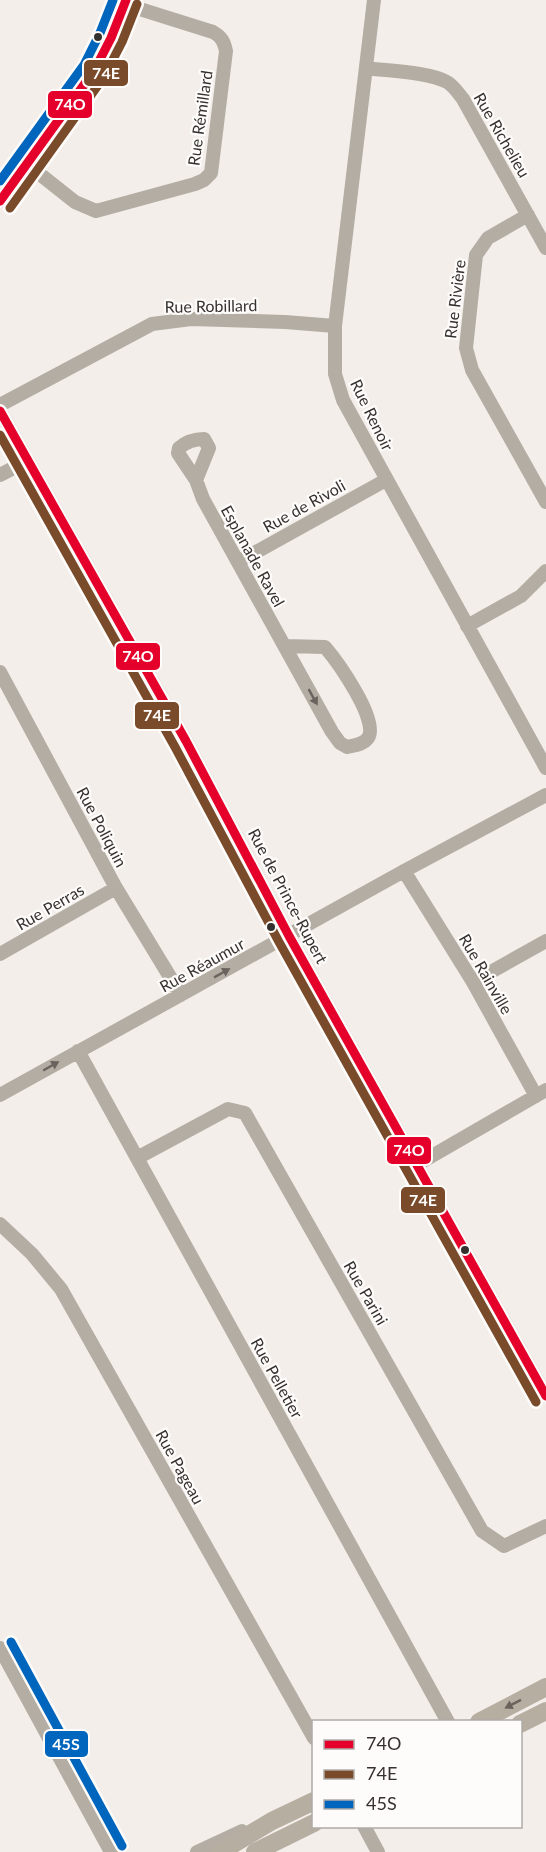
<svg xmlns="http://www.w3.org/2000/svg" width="546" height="1852" viewBox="0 0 546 1852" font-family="Lato,sans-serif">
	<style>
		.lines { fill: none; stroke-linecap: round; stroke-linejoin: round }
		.minor { stroke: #b4ada4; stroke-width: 14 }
		.major { stroke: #b7aea2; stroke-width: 18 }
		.bus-1-casing { stroke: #fefcfa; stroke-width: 14 }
		.bus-2-casing { stroke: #fefcfa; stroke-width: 14 }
		.bus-3-casing { stroke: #fefcfa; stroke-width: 14 }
		.bus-1 { stroke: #e4002b; stroke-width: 9 }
		.bus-2 { stroke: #7a4b2a; stroke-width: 9 }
		.bus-3 { stroke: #0065bd; stroke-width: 9 }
		.oneway { fill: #68635d }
		.oneway2 { fill: #69635c }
		.bus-dot { fill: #35312e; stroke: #fefcfa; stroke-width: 2 }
		.labels { text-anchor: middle; stroke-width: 4.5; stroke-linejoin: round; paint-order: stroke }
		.street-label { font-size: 16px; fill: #35312e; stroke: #fefcfa }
		.line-badge { stroke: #fefcfa; stroke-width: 2 }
		.badge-label { font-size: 16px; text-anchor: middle; font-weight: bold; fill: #fff }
	</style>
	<rect width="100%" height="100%" fill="#f3eee9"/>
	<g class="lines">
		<path class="minor" d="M374 0 335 326V374L343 400 546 768
			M366 68C388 71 429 72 447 82 454 86 458 93 463 99L546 248
			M27 164 75 202 96 211 195 184 204 180 211 173 226 51C224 42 222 37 213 32L124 4
			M0 201 94 71 111 38 126 0
			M528 215 488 238 476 255 466 348 472 370 546 502
			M0 405 152 324 191 319 285 322 335 326
			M0 411 186 741 289 936 546 1396
			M0 475 27 461
			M196 480 209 448 204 439C195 439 186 442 179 448L178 453 196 480 203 499 332 732 340 743 347 747C354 745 363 745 368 738 380 721 337 661 325 647L285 646
			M238 562 386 480
			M467 626 521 596 546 571
			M0 672 116 888 181 995
			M404 871 473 982 536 1096
			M0 954 116 888
			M473 982 546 941
			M78 1051 448 1722
			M0 1095 404 871 546 795
			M137 1158 228 1109 245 1113 482 1531 504 1546 546 1526
			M418 1164 546 1090
			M0 1224 32 1254 61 1289 314 1738
			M0 1648 111 1852
			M364 1826 378 1852
			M197 1852 242 1831"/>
		<path class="major" d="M479 1722 546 1687
			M520 1724 546 1711
			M220 1852 272 1821 314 1801
			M255 1852 314 1823"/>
		<g class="bus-1-casing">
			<path id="bus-1" d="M0 201 94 71 111 38 126 0
				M0 411 186 741 289 936 546 1396"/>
		</g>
		<g class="bus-2-casing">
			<path id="bus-2" d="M10 208 104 77 122 42 137 4
				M0 435 175 747 279 942 536 1402"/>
		</g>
		<g class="bus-3-casing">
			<path id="bus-3" d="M0 181 84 65 100 33 113 0
				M11 1642 122 1846"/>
		</g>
		<use href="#bus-1" class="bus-1"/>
		<use href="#bus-2" class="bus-2"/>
		<use href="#bus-3" class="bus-3"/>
	</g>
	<defs><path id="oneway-solid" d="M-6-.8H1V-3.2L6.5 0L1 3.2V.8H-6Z" transform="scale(1.5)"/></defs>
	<g class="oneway">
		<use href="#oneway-solid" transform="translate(313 697) rotate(61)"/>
		<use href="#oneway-solid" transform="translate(222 973) rotate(-29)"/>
		<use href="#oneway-solid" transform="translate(51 1066) rotate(-30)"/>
	</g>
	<use class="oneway2" href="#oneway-solid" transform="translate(513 1704) rotate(153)"/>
	<g class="bus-dot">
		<circle cx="98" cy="37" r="5"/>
		<circle cx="271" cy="927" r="5"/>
		<circle cx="465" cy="1250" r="5"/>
	</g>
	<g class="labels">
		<g class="street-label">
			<text transform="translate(200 118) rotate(-82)" y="6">Rue Rémillard</text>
			<text transform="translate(502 135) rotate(60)" y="6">Rue Richelieu</text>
			<text transform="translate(455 299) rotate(-83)" y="6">Rue Rivière</text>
			<text transform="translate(211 306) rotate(-1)" y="6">Rue Robillard</text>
			<text transform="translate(372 415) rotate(64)" y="6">Rue Renoir</text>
			<text transform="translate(304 506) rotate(-29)" y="6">Rue de Rivoli</text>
			<text transform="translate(253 556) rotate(61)" y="6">Esplanade Ravel</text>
			<text transform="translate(102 827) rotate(62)" y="6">Rue Poliquin</text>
			<text transform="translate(288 896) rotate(62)" y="6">Rue de Prince-Rupert</text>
			<text transform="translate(50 907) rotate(-30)" y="6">Rue Perras</text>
			<text transform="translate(202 965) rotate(-29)" y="6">Rue Réaumur</text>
			<text transform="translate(486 974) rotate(60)" y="6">Rue Rainville</text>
			<text transform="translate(366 1293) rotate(60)" y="6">Rue Parini</text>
			<text transform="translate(277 1378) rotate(61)" y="6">Rue Pelletier</text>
			<text transform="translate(180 1467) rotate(61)" y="6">Rue Pageau</text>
		</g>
	</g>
	<g class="line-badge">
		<rect x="83" y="59" width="46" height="28" rx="6" fill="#7a4b2a"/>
		<rect x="47" y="90" width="46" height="29" rx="6" fill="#e4002b"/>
		<rect x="115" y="642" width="46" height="29" rx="6" fill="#e4002b"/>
		<rect x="134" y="701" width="46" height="29" rx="6" fill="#7a4b2a"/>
		<rect x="386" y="1136" width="46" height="29" rx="6" fill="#e4002b"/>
		<rect x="400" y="1186" width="46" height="28" rx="6" fill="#7a4b2a"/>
		<rect x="44" y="1730" width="45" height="28" rx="6" fill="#0065bd"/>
	</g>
	<g class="badge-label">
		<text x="106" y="79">74E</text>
		<text x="70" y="110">74O</text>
		<text x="138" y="662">74O</text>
		<text x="157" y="721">74E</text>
		<text x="409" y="1156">74O</text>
		<text x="423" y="1206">74E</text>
		<text x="66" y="1750">45S</text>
	</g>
	<rect x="312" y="1720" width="210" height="108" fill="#fefcfa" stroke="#aeaba8" stroke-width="1.5"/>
	<rect x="324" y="1740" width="30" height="9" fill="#e4002b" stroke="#aeaba8" stroke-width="1.5"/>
	<text x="366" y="1750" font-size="18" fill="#35312e">74O</text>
	<rect x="324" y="1770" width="30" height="9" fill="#7a4b2a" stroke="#aeaba8" stroke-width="1.5"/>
	<text x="366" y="1780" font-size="18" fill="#35312e">74E</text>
	<rect x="324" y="1800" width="30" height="9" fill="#0065bd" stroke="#aeaba8" stroke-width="1.5"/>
	<text x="366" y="1810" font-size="18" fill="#35312e">45S</text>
</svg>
